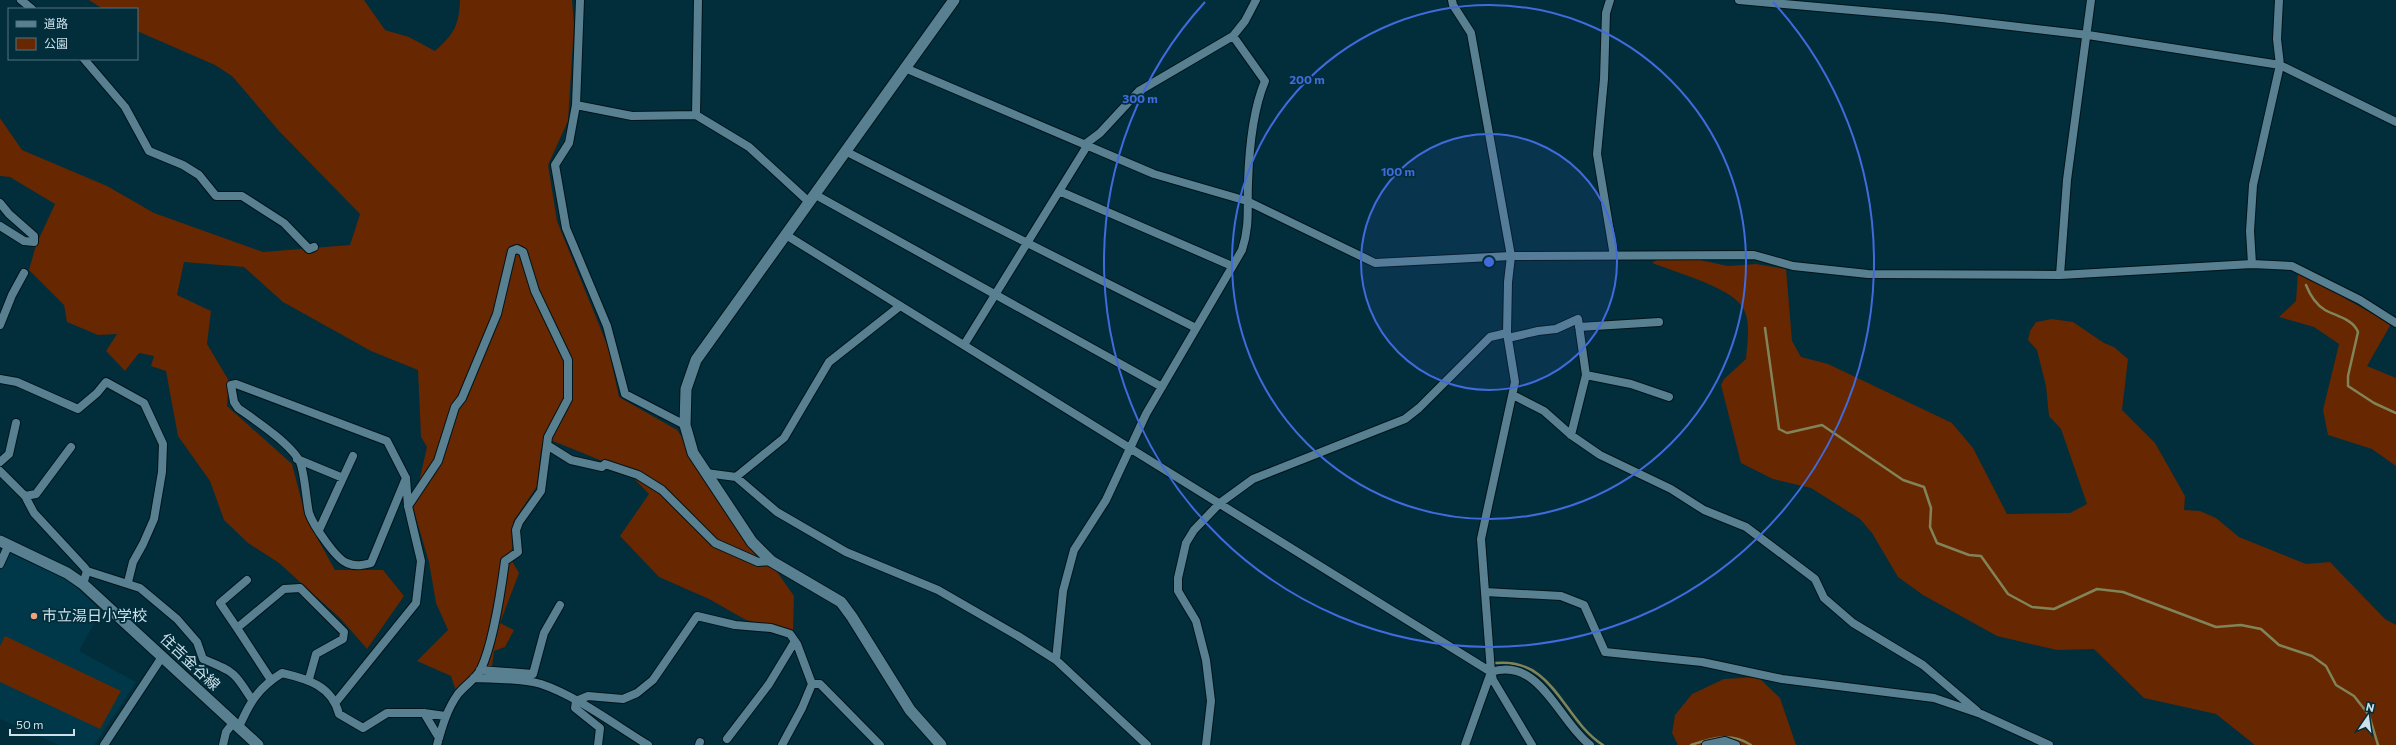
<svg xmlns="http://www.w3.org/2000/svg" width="2396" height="745" viewBox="0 0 2396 745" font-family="Commissioner,'Noto Sans JP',sans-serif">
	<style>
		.built { fill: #003849 }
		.green { fill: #672701 }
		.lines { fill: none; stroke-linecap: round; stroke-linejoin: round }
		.stream { stroke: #818459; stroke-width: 2.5 }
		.street-casing { stroke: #01141b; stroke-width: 10 }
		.secondary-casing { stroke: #01141b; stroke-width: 13 }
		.street { stroke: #588090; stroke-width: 8 }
		.secondary { stroke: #588090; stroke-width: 11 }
		.ring { fill: none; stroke: #406bdc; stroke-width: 2 }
		.poi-dot { fill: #f1a17d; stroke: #022d3b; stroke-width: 1.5 }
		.labels { text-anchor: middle; stroke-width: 3.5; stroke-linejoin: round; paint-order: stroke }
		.poi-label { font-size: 15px; fill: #cce1ea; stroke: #022d3b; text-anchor: start }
		.street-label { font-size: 15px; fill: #cce1ea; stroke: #022d3b }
		.centre { fill: #406bdc; stroke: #022d3b; stroke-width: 2 }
		.ring-label { font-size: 12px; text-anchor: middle; font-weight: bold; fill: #406bdc; stroke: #022d3b; stroke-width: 3.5; stroke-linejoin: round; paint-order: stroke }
	</style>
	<rect width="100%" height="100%" fill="#022d3b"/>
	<path class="built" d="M9 550 67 578 101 611 79 651 136 682 94 745H59L0 719V571Z"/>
	<path class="green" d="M89 0H364L385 30 409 37 435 51C454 34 459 26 460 0H572L574 25 568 121 548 165 557 221 608 347 619 397 677 430 794 596 793 631 746 620 709 599 659 577 620 536 649 494 627 471 553 441 541 449 537 486 513 522 512 561 519 573 500 623 514 630 505 647 494 651 492 666 456 691 451 676 417 661 448 630 436 603 429 562 413 508 427 447 421 437 418 370 371 351 283 302 244 267 184 262 177 295 211 311 207 344 229 381 227 406 292 464 306 518 335 570H383L404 596 367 649 341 619 279 563 248 543 224 520 210 481 178 436 166 371 151 366 154 356 139 353 125 371 106 351 117 334 98 335 67 322 64 305 29 270 36 245 55 204 10 177 0 176V118L22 150 107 186 154 213 263 252 350 245 360 214 279 131 232 76 215 65 137 31V9H103Z
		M1667 253 1728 266 1756 264 1786 269 1792 341 1801 357 1828 364 1952 423 1973 448 2007 514 2070 513 2087 504 2061 429 2049 416 2046 386 2037 350 2028 340 2030 331 2036 322 2052 319 2073 322 2104 343 2114 347 2128 359 2122 410 2155 443 2185 496 2184 510 2200 511 2216 518 2239 537 2306 564 2330 562 2385 619 2396 625V745H2255L2216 714 2144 698 2094 649 2057 650 1997 636 1923 595 1898 577 1872 533 1860 519 1811 488 1773 479 1741 463 1721 385 1724 379 1746 359C1747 343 1752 319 1741 305 1726 286 1675 272 1652 263Z
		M2298 272 2391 324 2367 366 2396 378V466L2372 449 2328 435 2323 410 2339 344 2314 327 2279 317 2296 301Z
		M5 636 121 691 100 729 0 682V646Z
		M1758 677 1780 698 1796 745H1678L1672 733 1675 715 1692 694 1724 679Z"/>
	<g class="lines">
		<path class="stream" d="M2306 285C2310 295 2315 304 2325 310 2336 316 2353 319 2358 332L2348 376V386L2374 403 2396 413
			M1765 328 1779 429 1787 433 1822 425 1903 480 1924 487 1931 508 1930 527 1937 543 1969 555 1981 556 2008 594 2032 607 2054 609 2097 589 2123 592 2216 627 2241 625 2261 629 2279 645 2312 656 2326 666 2336 685 2354 696 2369 715 2378 745
			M1496 663C1555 658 1562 719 1603 745
			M1691 745C1712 738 1731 732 1751 745"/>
		<g class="street-casing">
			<path id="street" d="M21 0 32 9
				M580 0 576 105 569 143 555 165 566 228 607 326 625 394 685 425
				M1452 0 1453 5 1471 33 1511 256 1508 282 1507 333 1515 382 1481 539 1491 672 1493 680 1532 745
				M1610 0 1606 13 1604 79 1597 154 1614 256
				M1739 0 1942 18 2088 35 2280 65 2396 122
				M84 59 125 107 149 151 183 165 199 175 216 196H242L284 223 309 249 314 247
				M905 68 1154 174 1247 201 1375 263 1511 256 1754 255 1793 266 1868 274 2060 275 2252 264 2292 266 2360 300 2396 323
				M576 105 632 116 696 115 749 147 809 202
				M696 115 698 0
				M1084 145 1100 133 1139 91 1233 36 1245 21 1256 0
				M845 151 1196 328
				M1059 191 1232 266
				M814 194 1162 387
				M0 203 9 214 34 236V242L24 241 0 226
				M786 235 1491 672C1540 656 1559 722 1590 745
				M2252 264 2250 231 2253 185 2280 65 2277 39 2279 0
				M2060 275 2067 180 2091 0
				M0 325 12 295 24 273
				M1579 327 1659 322
				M1508 338 1538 331 1556 329 1578 319 1586 375
				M964 345 1087 146
				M0 379 17 382 78 409 97 393 106 382 144 403 163 444 162 472 154 519 143 544 133 562 128 582
				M1513 395 1544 411 1571 435 1600 455 1671 489 1704 510 1746 527 1815 579 1824 598 1853 623 1923 665 1977 711
				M1571 435 1586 375 1631 384 1669 397
				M297 459 343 478
				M0 462 9 454 16 423
				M0 471 25 496 34 513 84 567 87 571 83 584
				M706 473 736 477 777 512 846 552 938 590 1018 636 1056 660 1147 745
				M736 477 784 438 829 362 900 306
				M25 496 36 494 71 447
				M408 506 438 461 455 407 462 398 497 314 512 251 517 249 523 252 535 291 568 360V399L548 437 547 445
				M319 530 353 456
				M0 564 9 544
				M87 571 140 588 177 619 197 642 203 659C234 672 234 671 252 700
				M1485 592 1561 596 1584 605 1605 652 1702 662 1782 679 1934 698 1981 714 2049 745
				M237 628 220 603 247 580
				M1056 660 1063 591 1074 550 1106 500 1146 414 1242 250C1250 226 1247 208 1248 183 1249 150 1252 112 1265 81L1233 36
				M480 670 533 674 544 633 560 605
				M474 678C496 679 520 678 541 684 577 696 615 725 648 745
				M271 680 237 628 284 589 300 588 344 632 343 639 316 654 309 679
				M576 701 588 696 623 699 637 693 653 680 697 616 735 625 771 628 790 634 797 644 812 684H820L880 745
				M576 701 575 708 600 728 598 745
				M336 702 416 603 421 561 408 506 406 478 387 441 236 384 231 385 234 402 238 408C255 420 291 444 300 462 305 475 306 499 309 513 313 525 336 559 347 563 356 567 362 565 371 563L406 478
				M424 713 439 738
				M239 727C250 702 258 688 282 673 308 679 332 686 339 714L363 728 387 713H424L445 716
				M727 739 769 684 795 641
				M104 745 162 657
				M223 745 226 732 233 723
				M437 745C442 727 447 709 458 694 465 685 476 679 481 669 494 641 501 591 505 561L518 552 516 530 519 522 541 491 547 445 571 460 602 467 605 464 638 475 662 490 715 543 758 562 771 561
				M699 745 700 742
				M782 745 802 708 812 684
				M1206 745 1211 701 1206 660 1196 621 1178 591V578L1186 543 1194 530 1220 503 1253 479 1405 419 1419 408 1490 337 1507 333
				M1465 745 1491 672
				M1706 745 1725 741 1736 745"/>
		</g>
		<g class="secondary-casing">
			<path id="secondary" d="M0 541 67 573 83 584 258 745
				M941 745 910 710 852 617 841 602 771 561 752 542 693 453 685 425 686 389 696 360 954 0"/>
		</g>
		<use href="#street" class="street"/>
		<use href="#secondary" class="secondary"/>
	</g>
	<circle cx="1489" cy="262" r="128" fill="#406bdc" fill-opacity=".12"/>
	<g class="ring">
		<circle cx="1489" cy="262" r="128"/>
		<circle cx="1489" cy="262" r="257"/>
		<path d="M1773 2A385 385 0 1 1 1205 2"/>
	</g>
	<circle class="poi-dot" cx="34" cy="616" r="4"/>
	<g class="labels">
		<g class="poi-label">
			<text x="42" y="621">市立湯日小学校</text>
		</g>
		<g class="street-label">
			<text transform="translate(190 662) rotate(43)" y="5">住吉金谷線</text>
		</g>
	</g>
	<circle cx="1489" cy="262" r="6" class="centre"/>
	<g class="ring-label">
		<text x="1307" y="84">200 m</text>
		<text x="1140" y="103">300 m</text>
		<text x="1398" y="176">100 m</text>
	</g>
	<rect x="8" y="8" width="130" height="52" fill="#022d3b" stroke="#537581"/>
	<rect x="16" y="21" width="20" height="6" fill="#588090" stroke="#537581"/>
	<text x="44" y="28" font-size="12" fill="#cce1ea">道路</text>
	<rect x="16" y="38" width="20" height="12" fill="#672701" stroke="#537581"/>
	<text x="44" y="48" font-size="12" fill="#cce1ea">公園</text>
	<g transform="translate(2368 717) rotate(13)" stroke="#022d3b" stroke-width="3" paint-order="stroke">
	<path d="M0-3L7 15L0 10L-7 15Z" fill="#cce1ea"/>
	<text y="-6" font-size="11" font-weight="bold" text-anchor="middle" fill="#cce1ea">N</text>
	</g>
	<path d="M10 729v6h64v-6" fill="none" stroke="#cce1ea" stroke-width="2"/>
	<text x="16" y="729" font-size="12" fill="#cce1ea" stroke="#022d3b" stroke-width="3" paint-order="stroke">50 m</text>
</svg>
